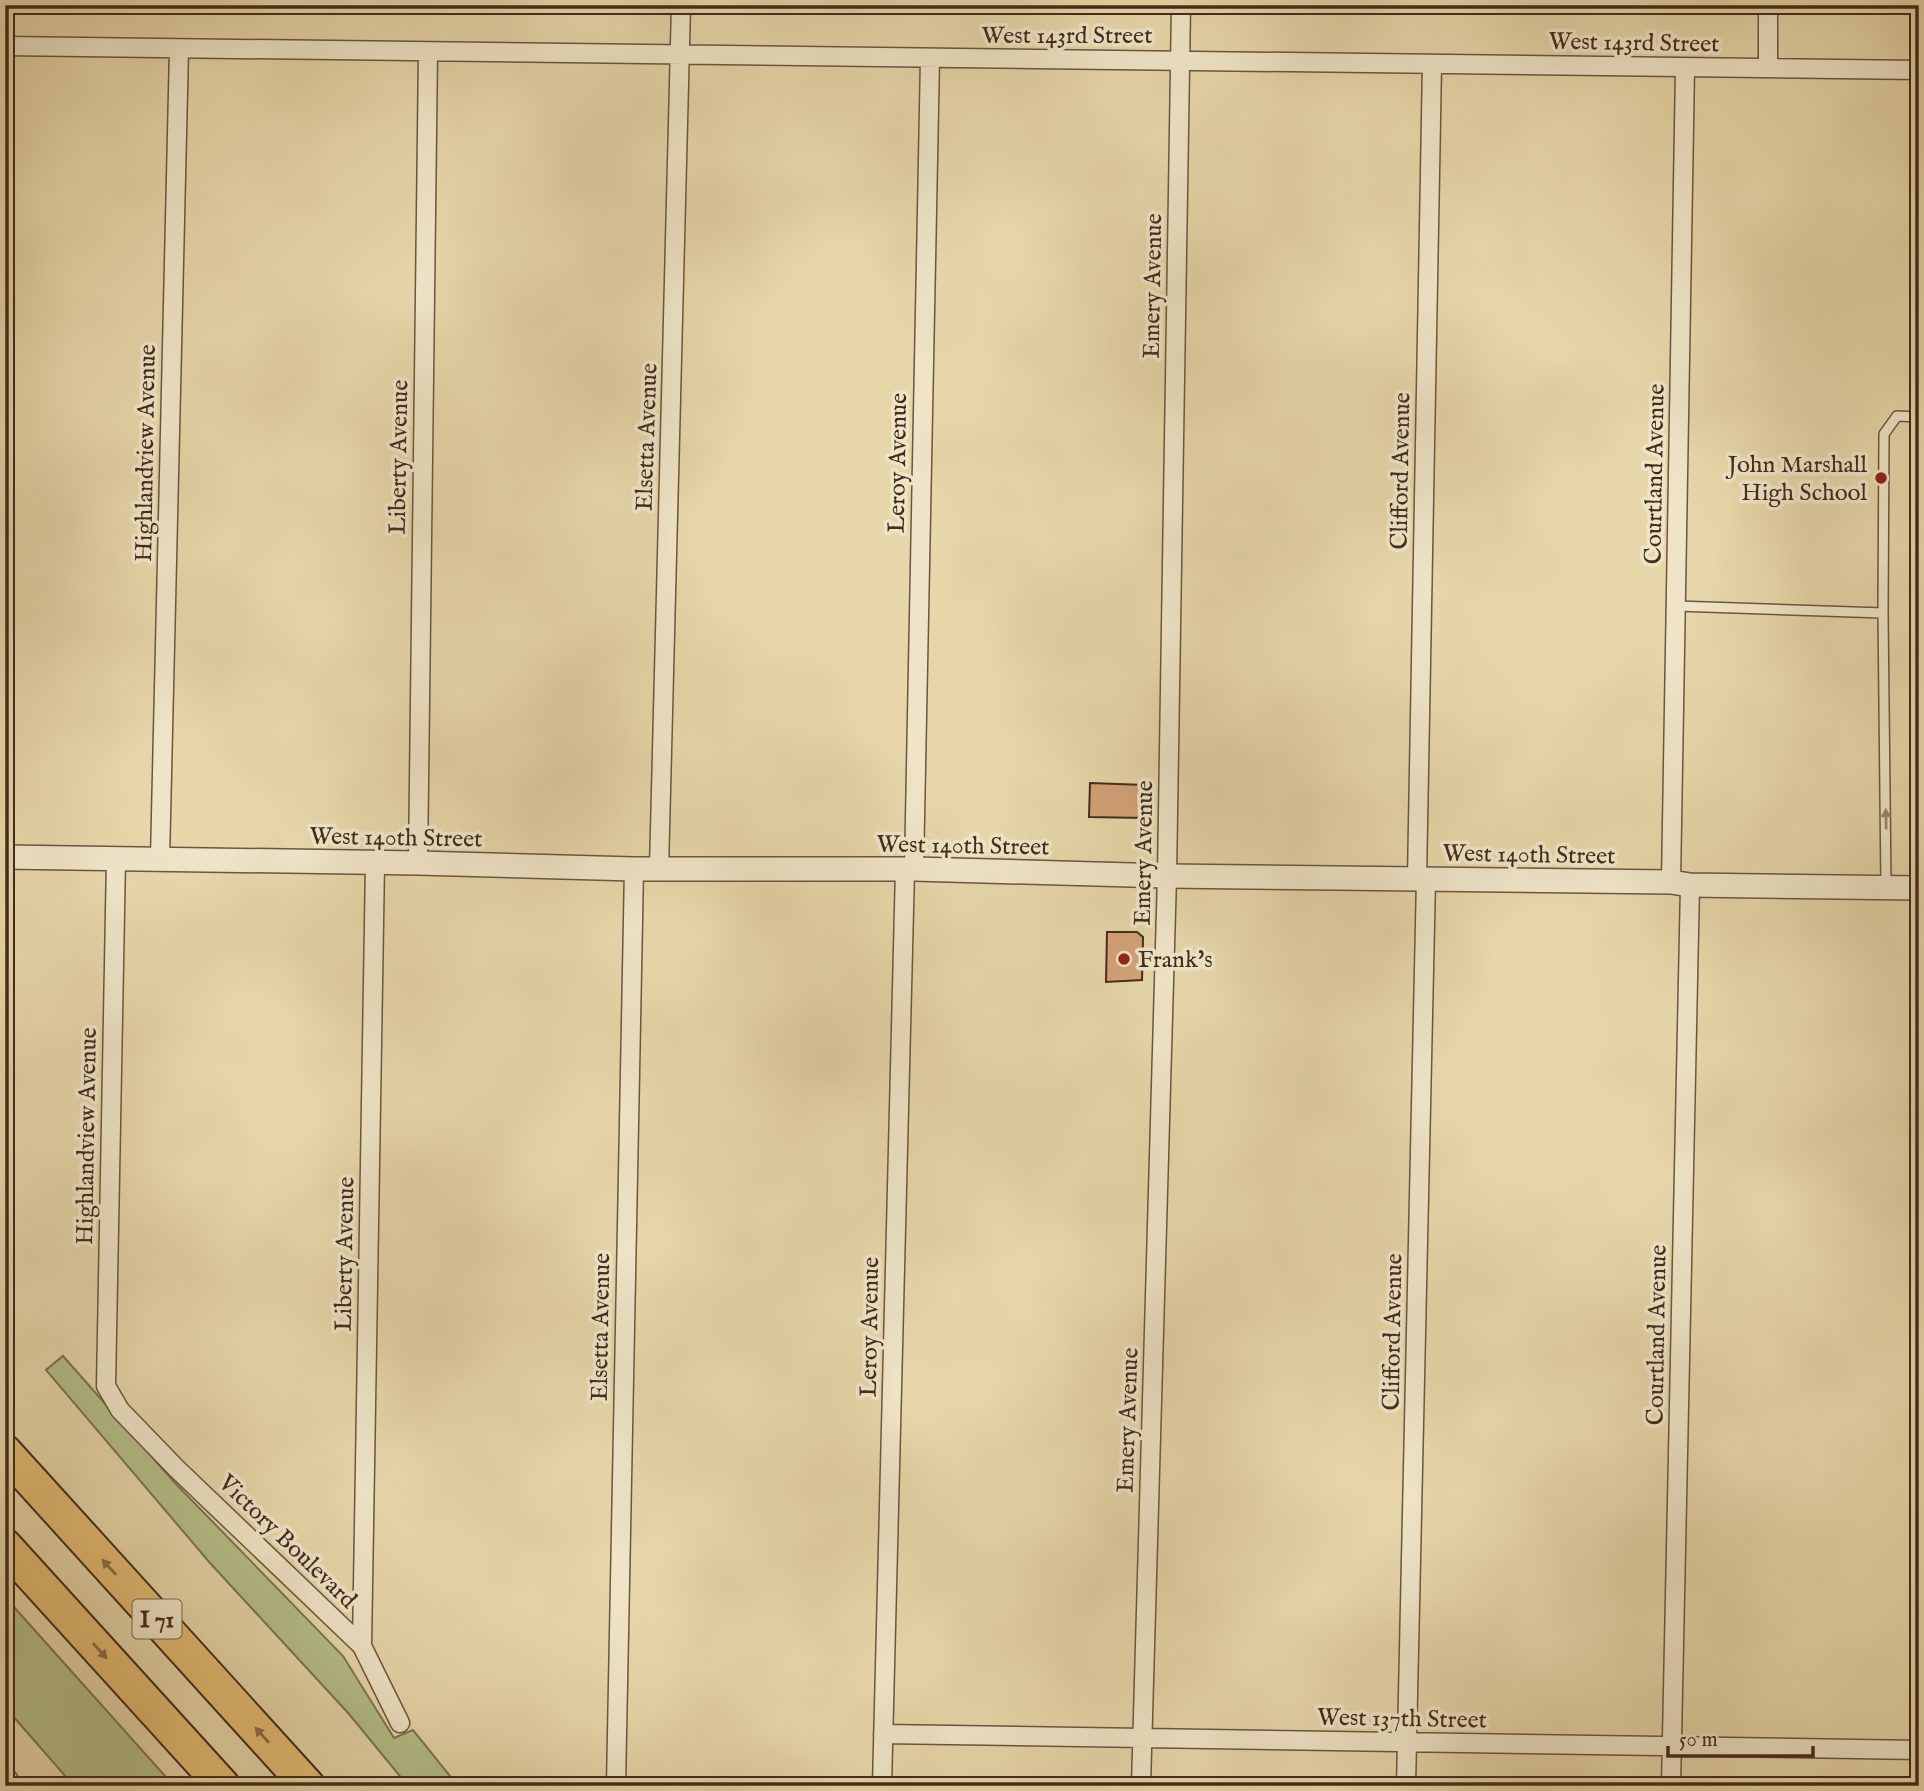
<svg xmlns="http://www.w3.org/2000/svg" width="1924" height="1791" viewBox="0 0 1924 1791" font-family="'IM FELL English',serif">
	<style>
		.green { fill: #b4be89; stroke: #7b7552; stroke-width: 2 }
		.building { fill: #d4a278; stroke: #422c1c; stroke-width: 2 }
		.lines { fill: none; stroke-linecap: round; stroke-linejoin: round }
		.service-casing { stroke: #6b563f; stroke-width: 12 }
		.minor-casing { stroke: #6b563f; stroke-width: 21 }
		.tertiary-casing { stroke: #6b563f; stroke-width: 26 }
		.motorway-casing { stroke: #422c1c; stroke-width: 37 }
		.path { stroke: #422c1c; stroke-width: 3.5; stroke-dasharray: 2 3.5; stroke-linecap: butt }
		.service { stroke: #efe4c7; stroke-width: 9 }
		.minor { stroke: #efe4c7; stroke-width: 18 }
		.tertiary { stroke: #efe4c7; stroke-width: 23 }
		.motorway { stroke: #e3bb74; stroke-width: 33 }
		.oneway { fill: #988872 }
		.oneway2 { fill: #8a6c44 }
		.poi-dot { fill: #8f2418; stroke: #efe4c7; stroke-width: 2.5 }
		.labels { text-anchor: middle; stroke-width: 7; stroke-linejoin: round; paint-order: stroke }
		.shield { fill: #efe4c7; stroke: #76634f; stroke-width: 2 }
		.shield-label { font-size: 23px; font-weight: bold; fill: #422c1c }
		.street-label { font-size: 24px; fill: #422c1c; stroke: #efe4c7 }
		.poi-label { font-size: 24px; fill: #422c1c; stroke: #efe4c7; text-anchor: end }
	</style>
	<rect width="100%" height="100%" fill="#e6d6a9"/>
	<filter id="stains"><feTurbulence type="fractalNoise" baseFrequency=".00286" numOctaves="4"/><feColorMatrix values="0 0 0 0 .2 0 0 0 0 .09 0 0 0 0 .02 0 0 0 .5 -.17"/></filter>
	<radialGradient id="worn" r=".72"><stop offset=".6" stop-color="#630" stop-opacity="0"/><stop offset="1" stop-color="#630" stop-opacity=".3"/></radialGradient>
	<path class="green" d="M63 1356 175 1483 343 1656 394 1738 413 1730 458 1786H408L349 1714 210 1563 46 1370Z
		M5 1597 174 1786H74L5 1707Z"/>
	<path class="building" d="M1090 783 1145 785 1144 818 1089 817Z
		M1107 932H1137L1143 937 1142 980 1106 982Z"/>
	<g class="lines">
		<g class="service-casing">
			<path id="service" d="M1676 606 1883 613 1884 434 1897 416 1919 417
				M1883 613 1886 886"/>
		</g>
		<g class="minor-casing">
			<path id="minor" d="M5 46 1919 70
				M1768 68V5
				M116 859 106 1386 120 1410 176 1468 362 1646 400 1723
				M160 859 179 49
				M418 863 428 52
				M659 869 681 5
				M914 869 930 58
				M1417 879 1432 64
				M1671 882 1685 68
				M362 1646 375 863
				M883 1734 1919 1750
				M5 1775 13 1786
				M616 1786 634 869
				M882 1786 905 869
				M1141 1786 1167 876 1181 5
				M1406 1786 1426 879
				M1671 1786 1690 885"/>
		</g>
		<g class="tertiary-casing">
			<path id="tertiary" d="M5 857 418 863 634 869H914L1167 876 1671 882 1690 885 1919 888"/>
		</g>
		<g class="motorway-casing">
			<path id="motorway" d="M5 1452 308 1786
				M5 1546 223 1786"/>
		</g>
		<path class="path" d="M1912 616H1919
			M1910 767H1919"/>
		<use href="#service" class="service"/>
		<use href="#minor" class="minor"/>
		<use href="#tertiary" class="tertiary"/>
		<use href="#motorway" class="motorway"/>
	</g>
	<defs><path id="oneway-solid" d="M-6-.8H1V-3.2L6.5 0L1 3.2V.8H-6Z" transform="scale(1.75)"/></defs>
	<use class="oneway" href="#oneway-solid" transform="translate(1886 819) rotate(-91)"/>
	<g class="oneway2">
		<use href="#oneway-solid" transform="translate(109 1567) rotate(-132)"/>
		<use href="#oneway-solid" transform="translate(100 1651) rotate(48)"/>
		<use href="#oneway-solid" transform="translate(262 1735) rotate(-132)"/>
	</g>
	<g class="poi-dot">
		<circle cx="1881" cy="478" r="7"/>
		<circle cx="1124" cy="959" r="7"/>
	</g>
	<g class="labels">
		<rect class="shield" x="132.5" y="1599.5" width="49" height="39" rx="5"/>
		<g class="shield-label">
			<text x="157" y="1627">I 71</text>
		</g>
		<g class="street-label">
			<text x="1067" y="43">West 143rd Street</text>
			<text transform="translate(1634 42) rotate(1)" y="8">West 143rd Street</text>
			<text transform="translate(1152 286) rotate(-89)" y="8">Emery Avenue</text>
			<text transform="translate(646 437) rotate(-88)" y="8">Elsetta Avenue</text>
			<text transform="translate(145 453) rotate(-89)" y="8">Highlandview Avenue</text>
			<text transform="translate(398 457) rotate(-89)" y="8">Liberty Avenue</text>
			<text transform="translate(897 463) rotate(-89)" y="8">Leroy Avenue</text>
			<text transform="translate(1400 471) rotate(-89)" y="8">Clifford Avenue</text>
			<text transform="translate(1654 474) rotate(-89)" y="8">Courtland Avenue</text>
			<text transform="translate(396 837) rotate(1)" y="8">West 140th Street</text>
			<text transform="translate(963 845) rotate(1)" y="8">West 140th Street</text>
			<text transform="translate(1143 853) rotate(-89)" y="8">Emery Avenue</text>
			<text transform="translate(1529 854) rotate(1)" y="8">West 140th Street</text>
			<text transform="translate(86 1136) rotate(-89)" y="8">Highlandview Avenue</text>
			<text transform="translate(344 1254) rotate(-89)" y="8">Liberty Avenue</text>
			<text transform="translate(600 1327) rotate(-89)" y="8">Elsetta Avenue</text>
			<text transform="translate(869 1327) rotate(-89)" y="8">Leroy Avenue</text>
			<text transform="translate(1392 1332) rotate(-89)" y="8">Clifford Avenue</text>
			<text transform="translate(1656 1335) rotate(-89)" y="8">Courtland Avenue</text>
			<text transform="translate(1127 1420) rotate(-88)" y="8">Emery Avenue</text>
			<text transform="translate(288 1541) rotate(44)" y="8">Victory Boulevard</text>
			<text transform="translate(1402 1718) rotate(1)" y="8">West 137th Street</text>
		</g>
		<g class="poi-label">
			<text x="1867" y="472">John Marshall<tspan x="1867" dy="28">High School</tspan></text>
			<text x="1138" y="967" text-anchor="start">Frank's</text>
		</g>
	</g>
	<rect width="1924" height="1791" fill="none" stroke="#e6d6a9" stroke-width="28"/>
	<rect x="7" y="7" width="1910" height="1777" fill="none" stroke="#422c1c" stroke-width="3.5"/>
	<rect x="14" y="14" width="1896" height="1763" fill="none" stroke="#422c1c" stroke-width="2"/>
	<path d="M1668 1746v10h145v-10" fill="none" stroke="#422c1c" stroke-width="3.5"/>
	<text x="1679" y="1746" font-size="21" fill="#422c1c" stroke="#efe4c7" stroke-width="5" paint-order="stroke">50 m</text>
	<rect width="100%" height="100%" filter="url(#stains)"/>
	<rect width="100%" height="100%" fill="url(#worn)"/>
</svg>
